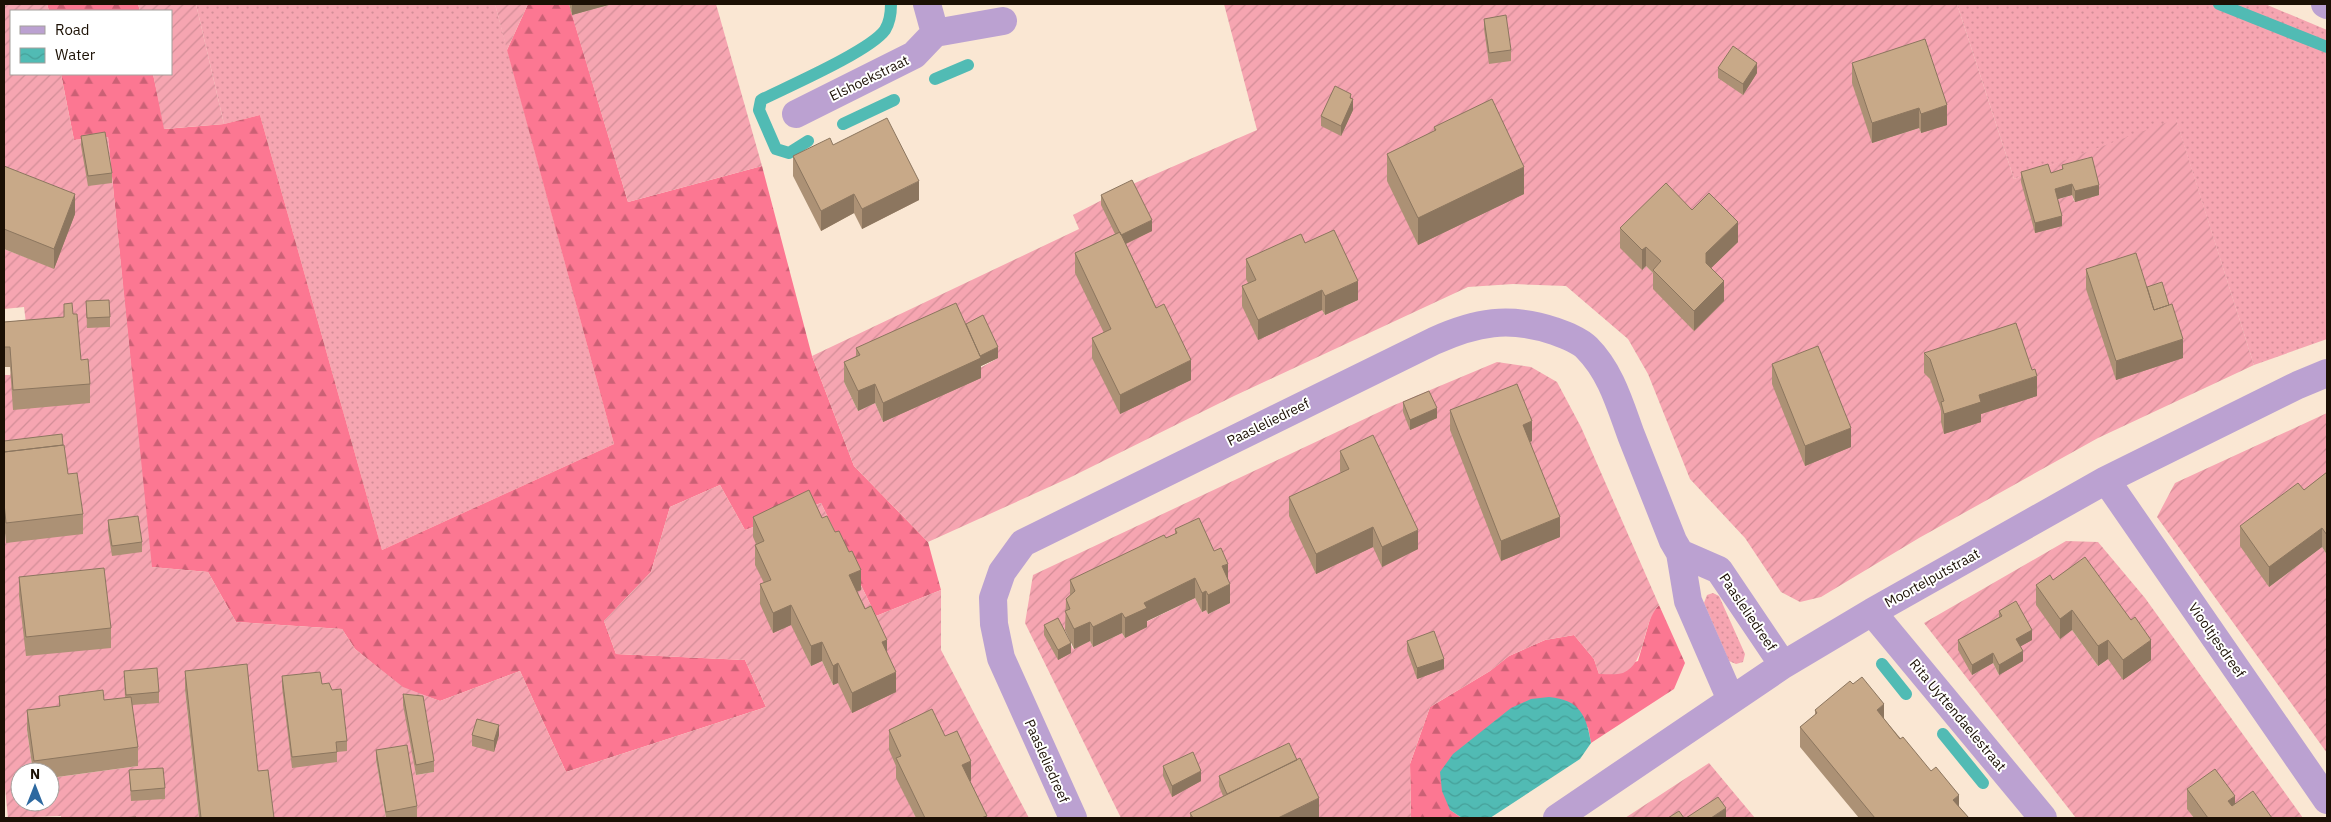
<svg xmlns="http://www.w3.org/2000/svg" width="2331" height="822" viewBox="0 0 2331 822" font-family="'IBM Plex Sans',sans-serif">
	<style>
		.grass { fill: url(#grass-dots) }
		.forest { fill: url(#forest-firs) }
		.garden { fill: url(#garden-furrows); fill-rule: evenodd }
		.water { fill: url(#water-waves) }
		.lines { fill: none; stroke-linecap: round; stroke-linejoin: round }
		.stream { stroke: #51bbb4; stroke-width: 12 }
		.minor { stroke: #bba1d1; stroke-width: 28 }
		.wall { fill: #ac9175 }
		.shaded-wall { fill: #8c765f }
		.building { fill: #c8a988; stroke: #8c765f }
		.labels { text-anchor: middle; stroke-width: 4; stroke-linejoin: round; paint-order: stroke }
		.street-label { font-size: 14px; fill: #1b1004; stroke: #fff }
	</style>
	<defs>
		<pattern id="grass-dots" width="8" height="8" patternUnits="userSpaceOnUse" patternTransform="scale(1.25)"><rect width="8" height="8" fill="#f6a5b1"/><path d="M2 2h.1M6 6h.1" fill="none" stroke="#d28d97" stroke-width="1.8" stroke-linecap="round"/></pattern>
		<pattern id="forest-firs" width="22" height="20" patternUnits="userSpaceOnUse" patternTransform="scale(1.25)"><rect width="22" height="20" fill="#fc7792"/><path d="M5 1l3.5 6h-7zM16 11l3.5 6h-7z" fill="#cb6075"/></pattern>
		<pattern id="garden-furrows" width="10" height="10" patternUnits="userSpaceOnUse" patternTransform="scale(1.25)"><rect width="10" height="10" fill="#f6a5b1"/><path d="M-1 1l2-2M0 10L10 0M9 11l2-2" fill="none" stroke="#d28d97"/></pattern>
		<pattern id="water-waves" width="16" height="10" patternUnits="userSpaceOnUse" patternTransform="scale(1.25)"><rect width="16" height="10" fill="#51bbb4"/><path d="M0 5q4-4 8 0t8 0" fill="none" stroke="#46a099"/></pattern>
	</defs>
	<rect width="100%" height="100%" fill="#fae7d3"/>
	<path class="grass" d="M196 4H495L614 444 382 550 260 115 224 124Z
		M1957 4H2265L2327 30V339L2254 365 2176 120 2014 179Z
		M1713 593 1719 596 1745 654 1743 662 1736 664 1729 661 1704 603 1707 595Z"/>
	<path class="forest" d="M47 4H138L140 11H49Z
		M528 4H569L628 202 762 166 812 356 854 466 928 542 941 590 876 616 821 503 745 530 720 485 670 507 651 572 604 621 616 654 745 660 766 707 566 772 520 671 440 701 403 688 355 649 342 629 236 622 208 572 151 567 108 137 74 140 61 74H153L165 129 224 124 260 115 382 550 614 444 507 50Z
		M1659 605 1685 663 1674 689 1591 743 1588 727 1450 810 1462 818H1411L1410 764 1430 707 1490 671 1509 656 1545 640 1574 635 1594 659 1599 674 1638 661 1652 612Z"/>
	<path class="garden" d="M4 4H47L49 11H11V74H61L74 140 108 137 152 567 208 572 236 622 342 629 355 649 403 687 440 701 520 671 566 772 766 707 745 660 616 654 604 621 651 572 670 507 720 485 745 530 821 503 876 616 941 590V650L1029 818H978L901 776 897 778 916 818H408L417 817 376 760 386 818H272L185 690 199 818H61V816L8 818 4 778V524L6 543 4 375H10L28 339 24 307 4 309V249L54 268 4 186ZM764 561 896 692 838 683 833 685 822 661 811 666ZM404 705 434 771V772L416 775ZM27 730 138 766 50 778V802H20V772H33Z
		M138 4H196L224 124 164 129 153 74H171V11H140Z
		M495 4H528L507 50Z
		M612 4H716L762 166 628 202 572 15Z
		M1224 4H1957L2014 179 2176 119 2254 365 2098 438 1919 538 1821 597 1800 602 1781 592 1745 538 1690 479 1648 374 1628 339 1566 286 1513 284 1468 287 1234 396 1069 478 928 542 854 466 812 356 1079 229 1073 215 1135 183 1257 130ZM1925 59 1921 133 1919 128 1872 143ZM2049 175 2099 195 2074 201 2072 195 2055 200ZM1666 203 1692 229 1661 281 1646 266 1643 270ZM1247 279 1358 300 1325 315 1322 310 1256 300ZM998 358 883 422 875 403 858 411 844 382Z
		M1497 362 1531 367 1557 382 1581 427 1659 605C1641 624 1647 663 1623 673 1617 675 1606 674 1599 674L1594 659 1574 635 1545 640 1509 656 1490 671 1430 707 1410 764 1411 818H1121L1025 623 1033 575 1392 406ZM1222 586 1230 603 1208 614 1206 610 1202 612 1195 598 1144 623 1125 638 1122 633 1093 647 1090 641 1073 649 1065 631Z
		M2327 413V492L2269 587 2322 547 2327 555V753L2157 517 2175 483Z
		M2066 541 2098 542 2145 598 2303 818H2258L2188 809 2194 818H2076L1924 623ZM2050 595 2151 660 2108 659 2098 666 2072 630 2060 638ZM2016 612V649L1999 675 1993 663 1972 675Z
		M1709 763 1755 818H1625Z"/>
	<path class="water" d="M1549 697C1580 700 1586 715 1591 743L1580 759 1490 818H1462L1450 810 1442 791 1440 772 1453 754 1511 708 1531 699Z"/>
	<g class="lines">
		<path class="stream" d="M2219 4 2327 47
			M935 79 968 65
			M843 124 894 100
			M808 141 789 153 776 149 759 110 761 100C787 87 870 51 885 30 890 22 891 12 891 4
			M1882 664 1906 694
			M1943 734 1983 783"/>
		<path class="minor" d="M2325 4 2327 5
			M935 33 1003 21
			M796 114 914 55 935 33 927 4
			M2106 480 2327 800
			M1680 553 1719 570 1783 665
			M1872 612 2043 818
			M1073 818 1001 658 994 624 993 598 1002 572 1023 543 1434 341C1476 322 1509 316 1554 331 1565 335 1579 340 1587 348 1611 372 1620 405 1631 435 1645 471 1659 506 1673 541L1680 553 1688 601 1731 700
			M1557 818 1783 665 1872 612 2106 480 2298 385 2327 373"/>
	</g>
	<path class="wall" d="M569 4H612L572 15Z
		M1484 19 1511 50V61L1489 64 1484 29Z
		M1852 63 1947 125 1921 133 1919 128 1872 143 1852 83Z
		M1718 68 1757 73 1743 95 1718 78Z
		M1351 99 1353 110 1341 136 1321 126V116Z
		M1434 127 1524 194 1418 245 1387 181V154L1434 131Z
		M81 136 112 173V183L88 186 81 146Z
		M833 145 919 200 862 229 854 213 821 231 793 176V156Z
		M2062 165 2099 195 2075 202 2072 195 2057 199 2062 226 2035 233 2021 182V172L2051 173 2062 169Z
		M4 166 75 214 54 269 4 249Z
		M1101 195 1152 231 1126 244 1191 380 1120 414 1092 358V338L1104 333 1075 273V253L1115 234 1101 205Z
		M1692 210 1738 242 1711 268 1724 301 1694 331 1653 289V273L1646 266 1642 270 1620 248V228Z
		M1305 243 1358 300 1325 315 1322 310 1258 340 1242 306V286L1248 283 1246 279V259Z
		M2086 269 2147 287 2183 358 2116 380 2086 289Z
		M86 301 110 317V327L87 328Z
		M64 304 73 314 81 360 90 384V403L13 410 10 367H4V322L64 317Z
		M966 324 998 358 981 366V378L883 422 875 403 858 411 844 382V362L856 356V348Z
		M1924 353 2037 396 1981 414V422L1944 434 1941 422V410L1930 379 1924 373Z
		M1772 364 1851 447 1805 466 1772 384Z
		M1403 402 1437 418 1410 430 1403 412Z
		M1450 410 1532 441 1530 442 1560 537 1501 561 1450 430Z
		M4 441 83 514V534L6 543 4 523Z
		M1340 451 1418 549 1382 567 1373 547 1316 574 1289 516V497L1341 473 1340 471Z
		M2327 472V555L2322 547 2269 587 2240 546V526L2304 490Z
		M753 517 822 518 861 590 857 591 887 652 896 692 852 713 838 683 833 685 822 661 811 666 791 625 773 633 760 604V584L764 583 755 565V545L756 544 753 537Z
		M108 520 142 542V552L112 556 108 531Z
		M1175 529 1214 551 1228 579 1230 603 1208 614 1206 610 1202 612 1195 598 1147 621V627L1125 638 1122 633 1093 647 1090 641 1074 649 1065 630 1066 599 1070 595V580L1175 534Z
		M19 577 111 628V648L26 656 19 596Z
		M2053 580 2151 660 2123 680 2108 659 2098 666 2072 630 2060 639 2036 605V585Z
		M1999 611 2032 640 2021 646 2023 661 1999 675 1993 663 1972 675 1958 650V640L1999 617Z
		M1044 625 1071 653 1058 660 1044 635Z
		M1407 641 1444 669 1417 679 1407 651Z
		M124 671 159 692V703L132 705 138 747V766L50 778V772H33L27 730V710L59 706V696L104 700 125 698Z
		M185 671 258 771 274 818H199L185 690Z
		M282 676 322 684 347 741V751L337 752V762L292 768 282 687Z
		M403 694 434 761V772L416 775 403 705Z
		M1815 710 1884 719 1969 818H1859L1800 747V727L1815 715Z
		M889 730 945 736 971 781H970L987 818H916L896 778V766L889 750Z
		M472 735H499L494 752 472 746Z
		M376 750 417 806V817L408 818H386L376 760Z
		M1163 766 1201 781 1172 797 1163 776Z
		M129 770 165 788V799L131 801Z
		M1219 776 1319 817 1317 818H1190V813L1223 796 1219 786Z
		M2187 789 2235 804 2272 818H2194L2187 809Z"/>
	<path class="shaded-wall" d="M572 4H612L572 15Z
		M1757 63V73L1743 95V84Z
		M1351 94V104L1353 99V110L1341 136V126Z
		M1947 105V125L1921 133V114Z
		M1919 108V128L1872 143V123Z
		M1524 167V194L1418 245V218Z
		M919 181V200L862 229V209Z
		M2072 184V195L2055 200V189Z
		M2099 185V195L2075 202V191Z
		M75 194V214L54 269V249Z
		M854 194V213L821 231V211Z
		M2062 216V226L2035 233V223Z
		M1152 220V231L1121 246V235Z
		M1738 222V242L1706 273V253Z
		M1646 247V266L1642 270V250Z
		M1358 281V300L1325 315V296Z
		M1724 281V301L1694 331V311Z
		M1322 290V310L1258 340V320Z
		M2183 339V358L2116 380V361Z
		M998 347V358L981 366V378L883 422V403Z
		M1191 360V380L1120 414V395Z
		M2037 376V396L1981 414V422L1944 434V414L1979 395Z
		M875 384V403L858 411V391Z
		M1437 408V418L1410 430V420Z
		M1532 421V441L1523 445V425Z
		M1851 428V447L1805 466V446Z
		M1560 517V537L1501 561V541Z
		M1373 527V547L1316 574V554Z
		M2322 528V547L2269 587V567Z
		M1418 530V549L1382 567V547Z
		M1228 564V583L1222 566Z
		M861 570V590L849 595V575Z
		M1195 578V598L1147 621V627L1125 638V618L1144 603Z
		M1230 584V603L1208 614V595Z
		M1206 591V610L1202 612V593Z
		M791 605V625L773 633V613Z
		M2072 610V630L2060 639V619Z
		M1122 613V633L1093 647V627Z
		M1090 622V641L1074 649V629Z
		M2032 630V640L2016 649V639Z
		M887 640V659L882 642Z
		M2108 640V659L2098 666V646Z
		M2151 640V660L2123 680V660Z
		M822 642V661L811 666V646Z
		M1071 643V653L1058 660V650Z
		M2023 651V661L1999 675V665Z
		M1993 653V663L1972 675V665Z
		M1444 659V669L1417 679V668Z
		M838 663V683L833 685V666Z
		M896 672V692L852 713V693Z
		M1884 704V724L1877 710Z
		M499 725V735L494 752V741Z
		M971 761V781L962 784V765Z
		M1201 771V781L1172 797V786Z
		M1959 795V815L1953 800Z
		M2235 796V816L2228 801Z
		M1319 798V817L1317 818H1278Z
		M1726 808V818H1711Z"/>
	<path class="building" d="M1506 15 1511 50 1489 53 1484 19Z
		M1925 39 1947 105 1921 114 1919 108 1872 123 1852 63Z
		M1733 46 1757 63 1743 84 1718 68Z
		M1335 86 1351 94 1350 98 1353 99 1341 126 1321 116Z
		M1492 99 1524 167 1418 218 1387 154 1436 130 1434 127Z
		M887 118 919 181 862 209 854 194 821 211 793 156 830 138 833 145Z
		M105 132 112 173 88 176 81 136Z
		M2092 157 2099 185 2075 191 2072 184 2055 189 2062 216 2035 223 2021 172 2048 164 2051 173 2063 169 2062 165Z
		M4 166 75 194 54 249 4 229Z
		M1132 180 1152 220 1121 235 1101 195Z
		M1666 183 1692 210 1709 193 1738 222 1706 253V263L1724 281 1694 311 1653 270 1661 261 1646 247 1642 250 1620 228Z
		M1334 230 1358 281 1325 296 1322 290 1258 320 1242 286 1256 280 1246 259 1301 234 1305 243Z
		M1120 232 1156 308 1164 304 1191 360 1120 395 1092 338 1111 329 1075 253Z
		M2136 253 2154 310 2172 304 2183 339 2116 361 2086 269Z
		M2162 282 2169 305 2154 310 2147 287Z
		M109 300 110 317 87 318 86 301Z
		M72 303 73 314H77L81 360 88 359 90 384 13 390 10 347H4V322L64 317V304Z
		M956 303 981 358 883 403 875 384 858 391 844 362 860 355 856 348Z
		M983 315 998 347 980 356 966 324Z
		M2016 323 2032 370 2035 369 2037 376 1979 395 1981 402 1944 414 1941 402 1944 401 1930 359 1924 353Z
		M1818 346 1851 428 1805 446 1772 364Z
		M1517 384 1532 421 1523 425 1560 517 1501 541 1450 410Z
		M1429 391 1437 408 1410 420 1403 402Z
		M62 434 63 445 4 452V441Z
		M1373 435 1418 530 1382 547 1373 527 1316 554 1289 497 1349 469 1340 451Z
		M64 445 68 474 77 473 83 514 6 523 4 503V452Z
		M2327 472V535L2322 528 2269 567 2240 526 2298 483 2304 490Z
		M809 490 822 518 827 516 835 532 839 531 849 552 852 551 861 570 849 575 865 609 871 606 887 640 882 642 896 672 852 693 838 663 833 666 822 642 811 646 791 605 773 613 760 584 771 580 755 545 764 541 753 517Z
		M138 516 142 542 112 546 108 520Z
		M1199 518 1214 551 1221 548 1228 564 1222 566 1230 584 1208 595 1206 591 1202 593 1195 578 1144 603 1147 608 1125 618 1122 613 1093 627 1090 622 1074 629 1065 611 1070 609 1066 599 1075 591 1070 580 1164 535 1166 538 1177 533 1175 529Z
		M2085 557 2131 620 2135 617 2151 640 2123 660 2108 640 2098 646 2072 610 2060 619 2036 585 2050 575 2053 580Z
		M104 568 111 628 26 637 19 577Z
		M2016 601 2032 630 2016 639 2023 651 1999 665 1993 653 1972 665 1958 640 2002 616 1999 611Z
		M1058 618 1071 643 1058 650 1044 625Z
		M1434 631 1444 659 1417 668 1407 641Z
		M247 664 258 771 268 770 274 818H201L185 671Z
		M157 668 159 692 126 695 124 671Z
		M320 672 322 684 329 683 332 690 341 689 347 741 336 742 337 752 292 757 282 676Z
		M1862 677 1884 704 1877 710 1900 739 1903 737 1931 771 1936 767 1959 795 1953 800 1969 818H1875L1800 727 1817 713 1815 710 1850 681 1853 684Z
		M103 690 104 700 131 697 138 747 34 761 27 710 60 706 59 696Z
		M403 694 423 696 434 761 416 765Z
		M932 709 945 736 957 731 971 761 962 765 987 816 981 818H925L896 758 901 756 889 730Z
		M477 719 499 725 494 741 472 735Z
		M1289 743 1297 760 1227 794 1219 776Z
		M407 745 417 806 386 812 376 750Z
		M1193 752 1201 771 1172 786 1163 766Z
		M1300 758 1319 798 1278 818H1193L1190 813Z
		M163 768 165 788 131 791 129 770Z
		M2215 769 2235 796 2228 801 2232 806 2253 791 2272 818H2208L2187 789Z
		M1718 797 1726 808 1711 818H1686Z
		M1679 811 1684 818H1668Z
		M136 817V818H120Z"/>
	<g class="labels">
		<g class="street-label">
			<text transform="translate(869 78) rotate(-26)" y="5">Elshoekstraat</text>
			<text transform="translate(1268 422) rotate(-26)" y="5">Paasleliedreef</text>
			<text transform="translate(1932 578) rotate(-29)" y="5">Moortelputstraat</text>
			<text transform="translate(1748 612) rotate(56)" y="5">Paasleliedreef</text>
			<text transform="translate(2217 640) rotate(55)" y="5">Viooltjesdreef</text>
			<text transform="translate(1958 715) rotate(50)" y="5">Rita Uyttendaelestraat</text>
			<text transform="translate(1047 761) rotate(66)" y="5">Paasleliedreef</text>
		</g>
	</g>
	<rect width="2331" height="822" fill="none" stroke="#1b1004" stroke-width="10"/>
	<rect x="10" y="10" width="162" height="65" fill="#ffffff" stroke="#a49f9b"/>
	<rect x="20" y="26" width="25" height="8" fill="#bba1d1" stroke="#a49f9b"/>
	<text x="55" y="35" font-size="15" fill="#1b1004">Road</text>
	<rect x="20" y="48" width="25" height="15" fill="url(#water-waves)" stroke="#a49f9b"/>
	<text x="55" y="60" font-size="15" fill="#1b1004">Water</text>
	<g transform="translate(35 787)"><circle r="24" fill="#ffffff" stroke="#a49f9b"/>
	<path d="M0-4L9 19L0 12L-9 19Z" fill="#2d69a0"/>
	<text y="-8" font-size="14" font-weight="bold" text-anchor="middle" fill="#1b1004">N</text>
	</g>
</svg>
